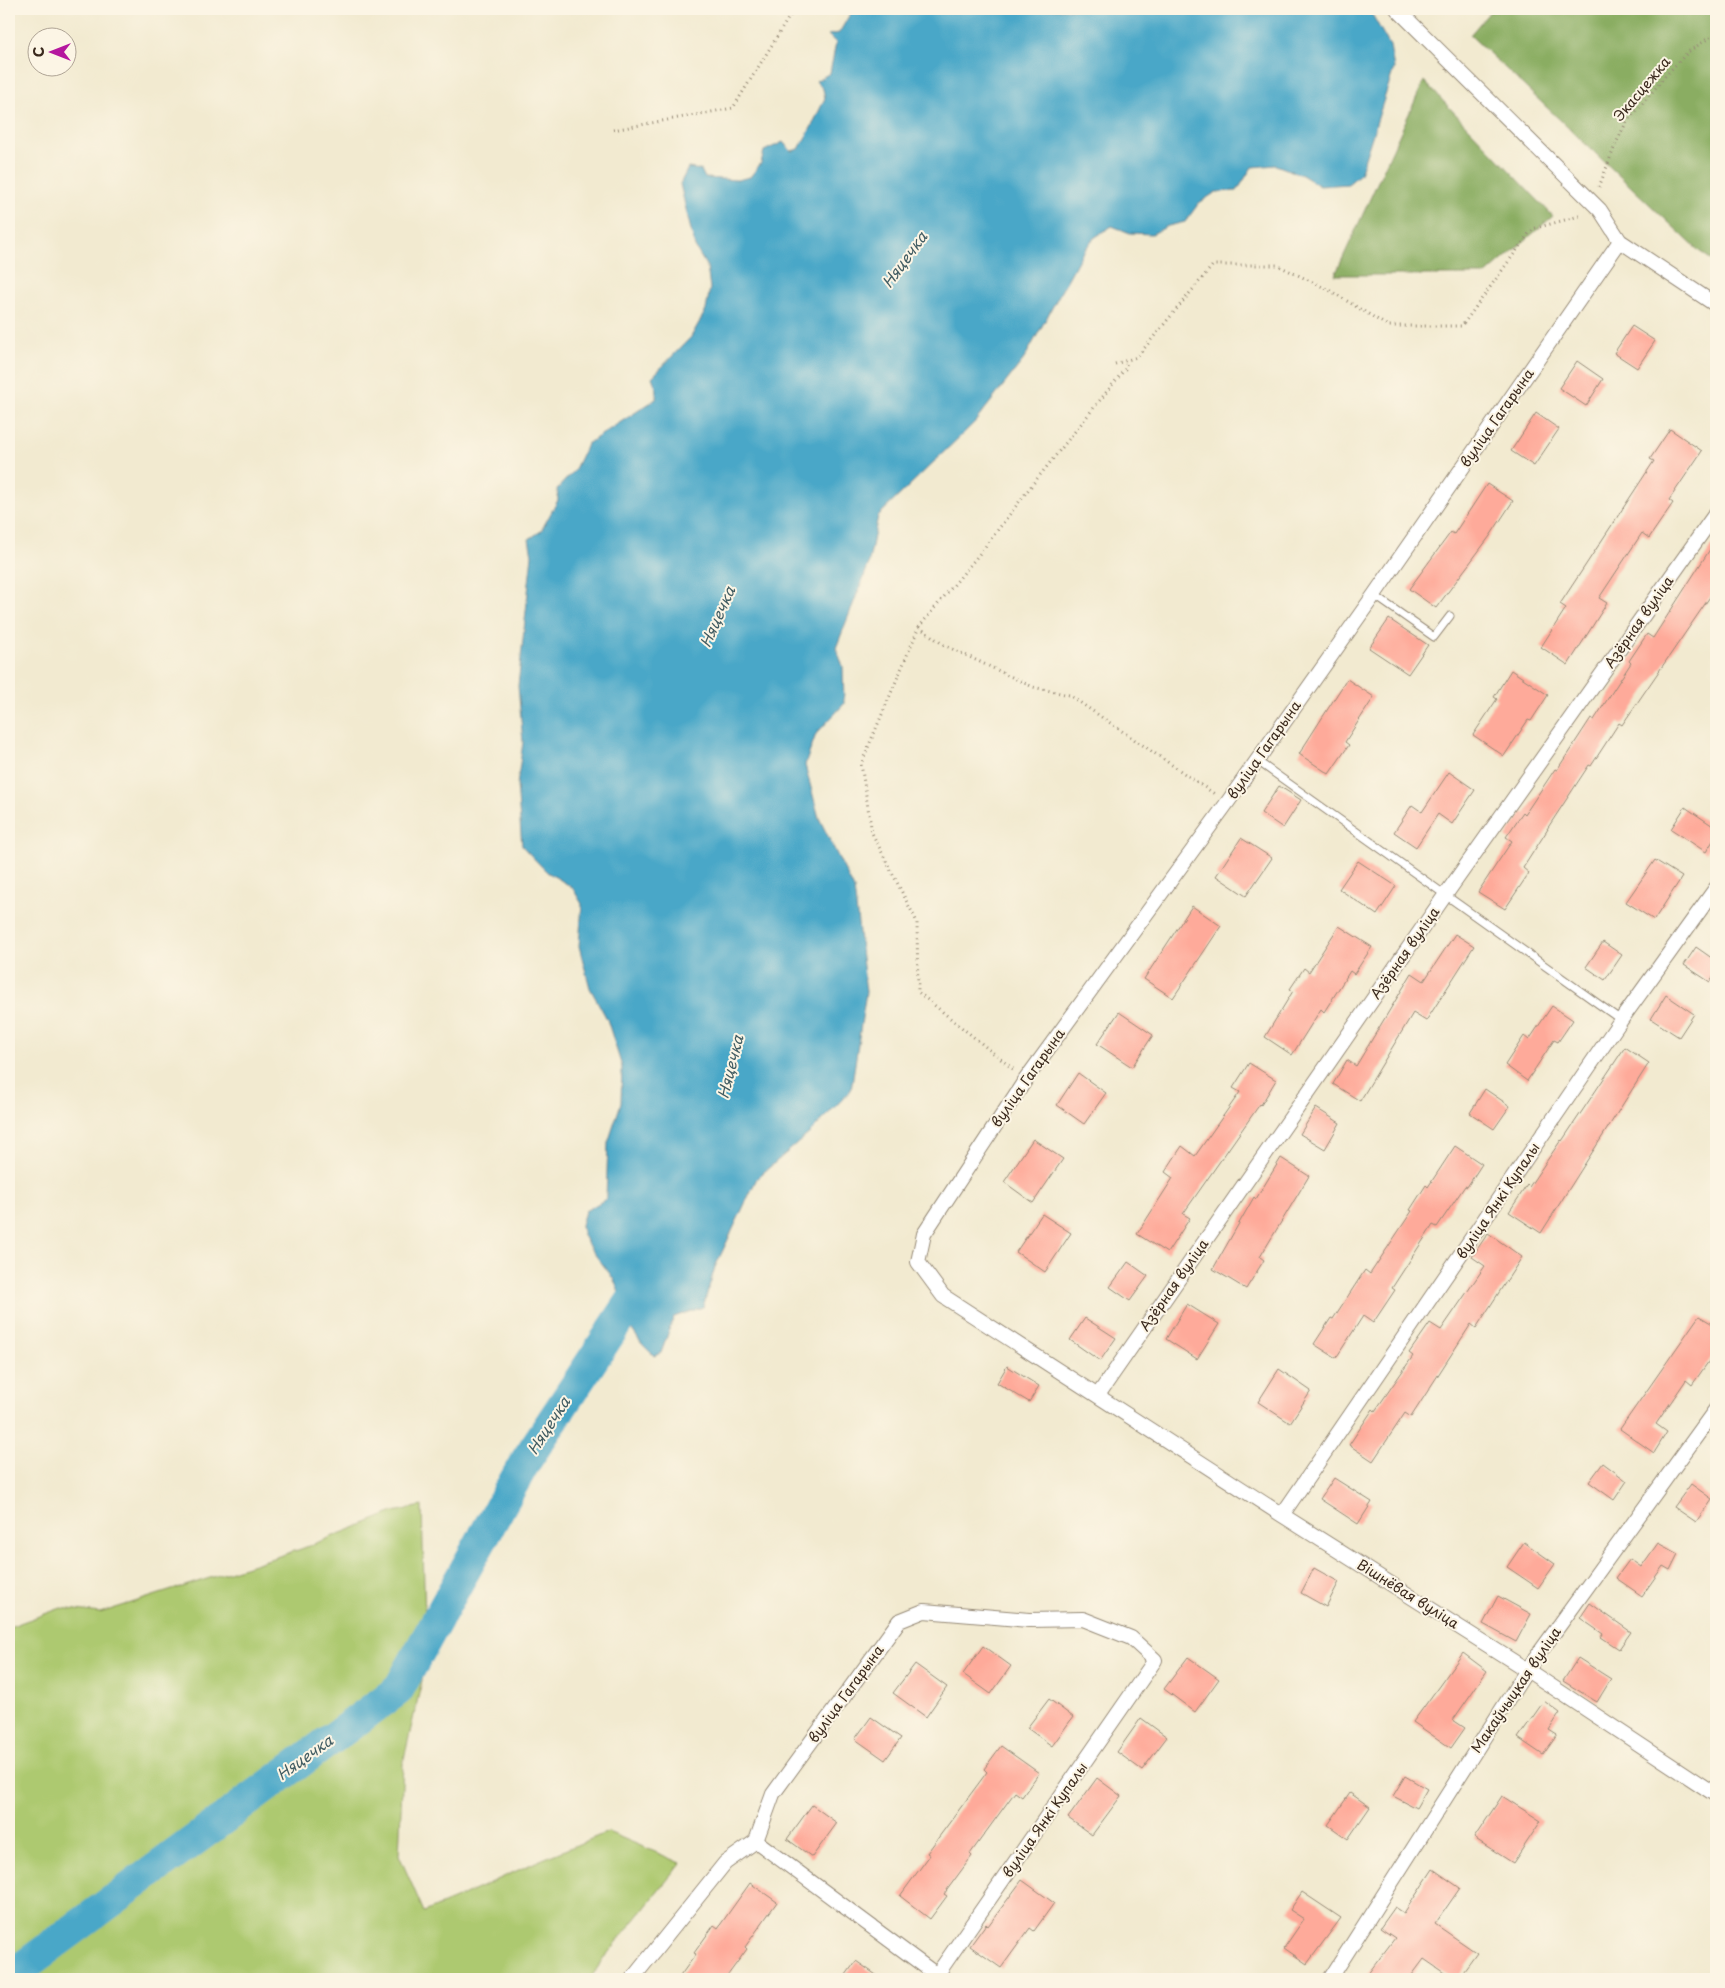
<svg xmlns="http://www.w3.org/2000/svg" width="1725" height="1988" viewBox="0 0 1725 1988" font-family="'Playpen Sans',sans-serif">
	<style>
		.green { fill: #adc970; stroke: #747a47 }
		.forest { fill: #8aad62; stroke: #626c40 }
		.water { fill: #4aa7c8; stroke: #426873 }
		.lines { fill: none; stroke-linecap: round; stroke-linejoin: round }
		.river { stroke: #4aa7c8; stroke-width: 32 }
		.building { fill: #feaa9a }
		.service-casing { stroke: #968a77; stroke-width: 9 }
		.minor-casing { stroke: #968a77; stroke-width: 16 }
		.path { stroke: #968a77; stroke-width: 3; stroke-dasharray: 1 4; stroke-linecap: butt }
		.service { stroke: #fff; stroke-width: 7 }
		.minor { stroke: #fff; stroke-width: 14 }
		.labels { text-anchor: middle; stroke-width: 4; stroke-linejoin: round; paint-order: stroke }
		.street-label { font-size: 14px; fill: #3b2a1e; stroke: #fcf5e5 }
		.water-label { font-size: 15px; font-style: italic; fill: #415c62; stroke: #fcf5e5 }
	</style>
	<rect width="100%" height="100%" fill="#fcf5e5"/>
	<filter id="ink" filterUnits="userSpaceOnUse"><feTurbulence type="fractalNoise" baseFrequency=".02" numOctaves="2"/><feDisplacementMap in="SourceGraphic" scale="10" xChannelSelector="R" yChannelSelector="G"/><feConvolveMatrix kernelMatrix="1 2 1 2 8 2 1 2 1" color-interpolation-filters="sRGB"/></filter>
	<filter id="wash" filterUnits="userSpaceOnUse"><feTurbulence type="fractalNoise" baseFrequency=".0096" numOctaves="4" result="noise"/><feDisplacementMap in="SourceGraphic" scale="20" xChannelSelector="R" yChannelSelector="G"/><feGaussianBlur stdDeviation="1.12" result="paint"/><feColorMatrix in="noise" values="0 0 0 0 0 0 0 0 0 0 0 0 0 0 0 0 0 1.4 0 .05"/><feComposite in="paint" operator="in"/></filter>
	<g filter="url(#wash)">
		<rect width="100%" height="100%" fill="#f2ead0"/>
		<path class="green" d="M422 1506 426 1663 403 1763 399 1855 424 1912 460 1897 538 1861 608 1832 681 1863 604 1958 590 1979H9V1627L61 1608 100 1613 301 1549 394 1512Z"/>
		<path class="forest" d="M1492 9H1716V263L1699 251 1470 35Z
			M1424 81 1553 216 1485 275H1335Z"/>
		<path class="water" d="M853 9H1366L1373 16 1390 46 1394 68 1360 174 1348 184 1320 186 1302 175 1276 165 1252 167 1237 191 1216 192 1199 203 1185 222 1168 226 1152 234 1130 233 1112 226 1094 238 1081 255 1024 359 975 422 878 516 868 566 836 648 843 666 844 704 816 734 805 765 819 818 854 889 866 992 851 1090 812 1131 757 1178 715 1267 703 1307 674 1317 661 1353 654 1356 642 1344 625 1320 608 1317C612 1313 618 1307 619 1301 624 1277 583 1252 581 1226 581 1222 584 1216 585 1211L606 1199 608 1143 621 1103 622 1067 607 1019 590 988 579 946 582 904 572 887 547 872 522 846 517 785 523 742 518 686 532 555 529 539 541 531 558 500 557 489 574 471 587 444 656 399 657 390 652 377 691 337 706 310 710 288 707 267 695 247 680 184 688 168 701 170 705 178 737 180 750 177 761 163 764 151 783 142 791 151 799 149 812 126 825 98 823 89 816 81 830 73 836 43 828 35 839 33Z"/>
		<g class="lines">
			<path class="river" d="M9 1977 398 1690 525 1462 644 1282"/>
		</g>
		<g id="blocks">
			<path class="building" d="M1632 326 1655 341 1637 368 1614 353Z
				M1577 361 1603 379 1586 406 1559 388Z
				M1536 413 1559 429 1534 466 1511 451Z
				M1670 429 1702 451 1669 500 1673 503 1649 538 1642 533 1599 598 1607 603 1568 665 1541 647 1566 608 1560 604 1654 461 1650 459Z
				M1487 484 1513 501 1490 536 1436 608 1409 589 1451 532 1454 534Z
				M1716 540V588L1622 725 1619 723 1591 766 1589 765 1547 829H1548L1523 868 1529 873 1505 909 1478 892 1512 841 1506 837 1523 812 1525 814 1555 769 1557 770 1591 718 1594 720 1631 663 1629 661 1647 634 1653 638Z
				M1389 619 1428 645 1408 674 1369 648Z
				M1511 670 1548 695 1531 721 1528 720 1504 756 1473 735 1497 699 1494 697Z
				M1347 679 1374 697 1345 742 1349 745 1329 774 1299 754Z
				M1449 772 1475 790 1452 824 1438 814 1416 847 1394 832 1412 805 1422 812Z
				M1279 786 1301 800 1283 828 1261 813Z
				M1685 807 1716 828V836L1706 852 1671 829Z
				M1241 838 1272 858 1246 896 1216 876Z
				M1655 860 1682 877 1654 920 1626 902Z
				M1358 861 1396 886 1377 915 1339 889Z
				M1192 906 1221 926 1173 998 1144 979Z
				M1339 926 1372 947 1354 974 1350 971 1324 1012 1321 1009 1292 1055 1265 1037 1293 991 1290 989 1304 968 1309 972Z
				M1455 934 1474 946 1426 1021 1413 1013 1360 1101 1333 1084 1347 1060 1356 1066 1412 973 1424 981Z
				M1603 942 1622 955 1605 980 1586 967Z
				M1696 947 1716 961V973L1710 982 1684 965Z
				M1666 995 1694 1014 1679 1037 1651 1019Z
				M1552 1006 1573 1020 1558 1042 1554 1040 1527 1081 1505 1065 1524 1036 1529 1040Z
				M1119 1012 1153 1035 1132 1067 1097 1044Z
				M1625 1047 1649 1063 1541 1233 1509 1212 1527 1185 1529 1187 1561 1140 1562 1141Z
				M1249 1063 1276 1080 1261 1105 1260 1104 1183 1214 1190 1218 1167 1253 1137 1234 1173 1178 1165 1172 1182 1146 1195 1156 1240 1092 1233 1088Z
				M1078 1073 1106 1093 1084 1124 1057 1105Z
				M1485 1089 1510 1106 1494 1129 1470 1113Z
				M1316 1108 1340 1123 1325 1149 1300 1134Z
				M1033 1139 1063 1159 1033 1203 1004 1182Z
				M1455 1146 1482 1164 1467 1187 1465 1186 1437 1227 1433 1225 1392 1288 1395 1290 1373 1323 1363 1316 1336 1358 1314 1344 1331 1318 1333 1319 1365 1270 1370 1274 1412 1211 1410 1210 1426 1185 1428 1187Z
				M1281 1158 1309 1176 1260 1257 1264 1260 1246 1289 1213 1269 1254 1197 1256 1199Z
				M1042 1214 1071 1233 1045 1272 1016 1252Z
				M1488 1233 1522 1257 1476 1328 1471 1324 1411 1417 1405 1413 1373 1461 1349 1445 1373 1409 1375 1411 1413 1356 1409 1353 1430 1323 1441 1330 1485 1266 1472 1257Z
				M1128 1262 1148 1276 1130 1301 1110 1287Z
				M1187 1304 1219 1324 1197 1359 1166 1339Z
				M1699 1316 1716 1326V1351L1692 1385 1686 1380 1656 1424 1667 1432 1654 1453 1620 1429Z
				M1085 1318 1116 1338 1100 1361 1070 1340Z
				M1007 1366 1039 1386 1029 1402 997 1383Z
				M1279 1369 1311 1391 1290 1423 1258 1402Z
				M1603 1463 1627 1481 1614 1500 1589 1482Z
				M1334 1478 1372 1502 1358 1524 1320 1499Z
				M1691 1484 1712 1499 1696 1522 1674 1507Z
				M1524 1542 1555 1564 1538 1588 1507 1567Z
				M1658 1543 1678 1554 1670 1570 1663 1566 1642 1596 1616 1578 1630 1559 1641 1567Z
				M1314 1568 1339 1582 1326 1607 1301 1593Z
				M1498 1596 1531 1614 1516 1642 1483 1624Z
				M1590 1603 1631 1632 1619 1649 1601 1637 1603 1634 1580 1618Z
				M983 1646 1011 1666 991 1694 963 1674Z
				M1463 1653 1487 1671 1453 1720 1465 1728 1451 1748 1413 1722Z
				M1188 1657 1219 1679 1195 1712 1164 1689Z
				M1578 1658 1611 1679 1597 1702 1563 1681Z
				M915 1664 947 1687 926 1717 893 1693Z
				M1049 1699 1073 1717 1052 1746 1027 1728Z
				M1544 1701 1560 1713 1549 1730 1557 1735 1543 1755 1518 1738Z
				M871 1717 901 1738 885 1760 855 1739Z
				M1141 1718 1167 1737 1142 1770 1117 1752Z
				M1001 1746 1039 1773 1022 1797 1015 1792 970 1854 972 1856 944 1894 947 1896 930 1919 900 1896 930 1855 927 1853 987 1772 984 1769Z
				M1405 1776 1427 1789 1416 1808 1393 1796Z
				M1097 1778 1121 1796 1092 1835 1068 1818Z
				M1350 1793 1370 1807 1348 1839 1328 1825Z
				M1502 1796 1541 1821 1513 1863 1474 1838Z
				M812 1805 837 1823 812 1857 787 1839Z
				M1433 1869 1460 1888 1435 1924 1477 1953 1458 1979H1453L1424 1959 1409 1979H1364L1395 1938 1380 1928 1395 1907 1404 1913Z
				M1022 1880 1054 1903 1034 1931 1030 1928 1001 1968 970 1946 986 1924 988 1926Z
				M750 1883 777 1902 745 1947 747 1949 725 1979H678L696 1954 694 1953 714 1925 718 1928Z
				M1302 1892 1341 1918 1307 1964 1284 1948 1304 1919 1290 1910Z
				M856 1961 882 1979H843Z"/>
		</g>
	</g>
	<g filter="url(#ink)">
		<use href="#blocks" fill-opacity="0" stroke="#968a77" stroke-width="1"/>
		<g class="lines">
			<g class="service-casing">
				<path id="service" d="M1374 595 1434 637 1450 616
					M1256 760 1621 1020"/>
			</g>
			<g class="minor-casing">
				<path id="minor" d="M1397 9 1600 210 1620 241 1716 305
					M1620 241 1374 595 1227 803 1026 1079 924 1234 918 1262 943 1296 1282 1515 1527 1670 1716 1795
					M1098 1395 1446 894 1716 513
					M1282 1515 1621 1020 1716 888
					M756 1841 942 1979
					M632 1979 725 1863 756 1841 773 1794 899 1621 924 1611 1029 1620 1083 1619 1131 1638 1155 1660 934 1979
					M1330 1979 1527 1670 1716 1409"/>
			</g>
			<path class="path" d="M613 130 733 108 794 9
				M1599 187 1616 143 1627 121 1640 107 1665 76 1688 52 1716 33
				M1115 364 1137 357 1213 265H1277L1329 290 1388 326H1462L1532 229 1583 215
				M919 627 944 645 1033 687 1069 695 1216 795
				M1013 1069 918 992 917 922 872 833 861 764 919 627 981 552 1032 485 1125 369 1127 361"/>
			<use href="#service" class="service"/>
			<use href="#minor" class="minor"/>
		</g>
	</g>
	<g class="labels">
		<g class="street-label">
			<text transform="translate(1642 89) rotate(-50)" y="5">Экасцежка</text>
			<text transform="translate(1497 418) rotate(-55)" y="5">вуліца Гагарына</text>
			<text transform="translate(1639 622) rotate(-55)" y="5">Азёрная вуліца</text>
			<text transform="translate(1264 750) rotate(-55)" y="5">вуліца Гагарына</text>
			<text transform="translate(1405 953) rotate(-55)" y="5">Азёрная вуліца</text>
			<text transform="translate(1028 1078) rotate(-55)" y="5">вуліца Гагарына</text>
			<text transform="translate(1498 1201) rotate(-56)" y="5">вуліца Янкі Купалы</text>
			<text transform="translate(1174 1285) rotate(-55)" y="5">Азёрная вуліца</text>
			<text transform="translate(1408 1594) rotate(32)" y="5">Вішнёвая вуліца</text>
			<text transform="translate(1516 1690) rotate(-56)" y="5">Макаўчыцкая вуліца</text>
			<text transform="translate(846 1694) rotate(-54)" y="5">вуліца Гагарына</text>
			<text transform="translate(1045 1820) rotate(-55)" y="5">вуліца Янкі Купалы</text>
		</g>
		<g class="water-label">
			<text transform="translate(905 260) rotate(-54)" y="5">Няцечка</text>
			<text transform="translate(718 617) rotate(-66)" y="5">Няцечка</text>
			<text transform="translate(731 1067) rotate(-76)" y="5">Няцечка</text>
			<text transform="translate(549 1426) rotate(-57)" y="5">Няцечка</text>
			<text transform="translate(305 1758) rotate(-36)" y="5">Няцечка</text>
		</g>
	</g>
	<rect width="1725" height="1988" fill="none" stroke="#fcf5e5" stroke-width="30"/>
	<g transform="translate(52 52) rotate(270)"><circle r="24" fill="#fcf5e5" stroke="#afa495"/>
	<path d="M0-4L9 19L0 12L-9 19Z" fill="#b5179e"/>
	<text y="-8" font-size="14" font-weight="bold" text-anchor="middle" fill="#3b2a1e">С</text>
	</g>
</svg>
